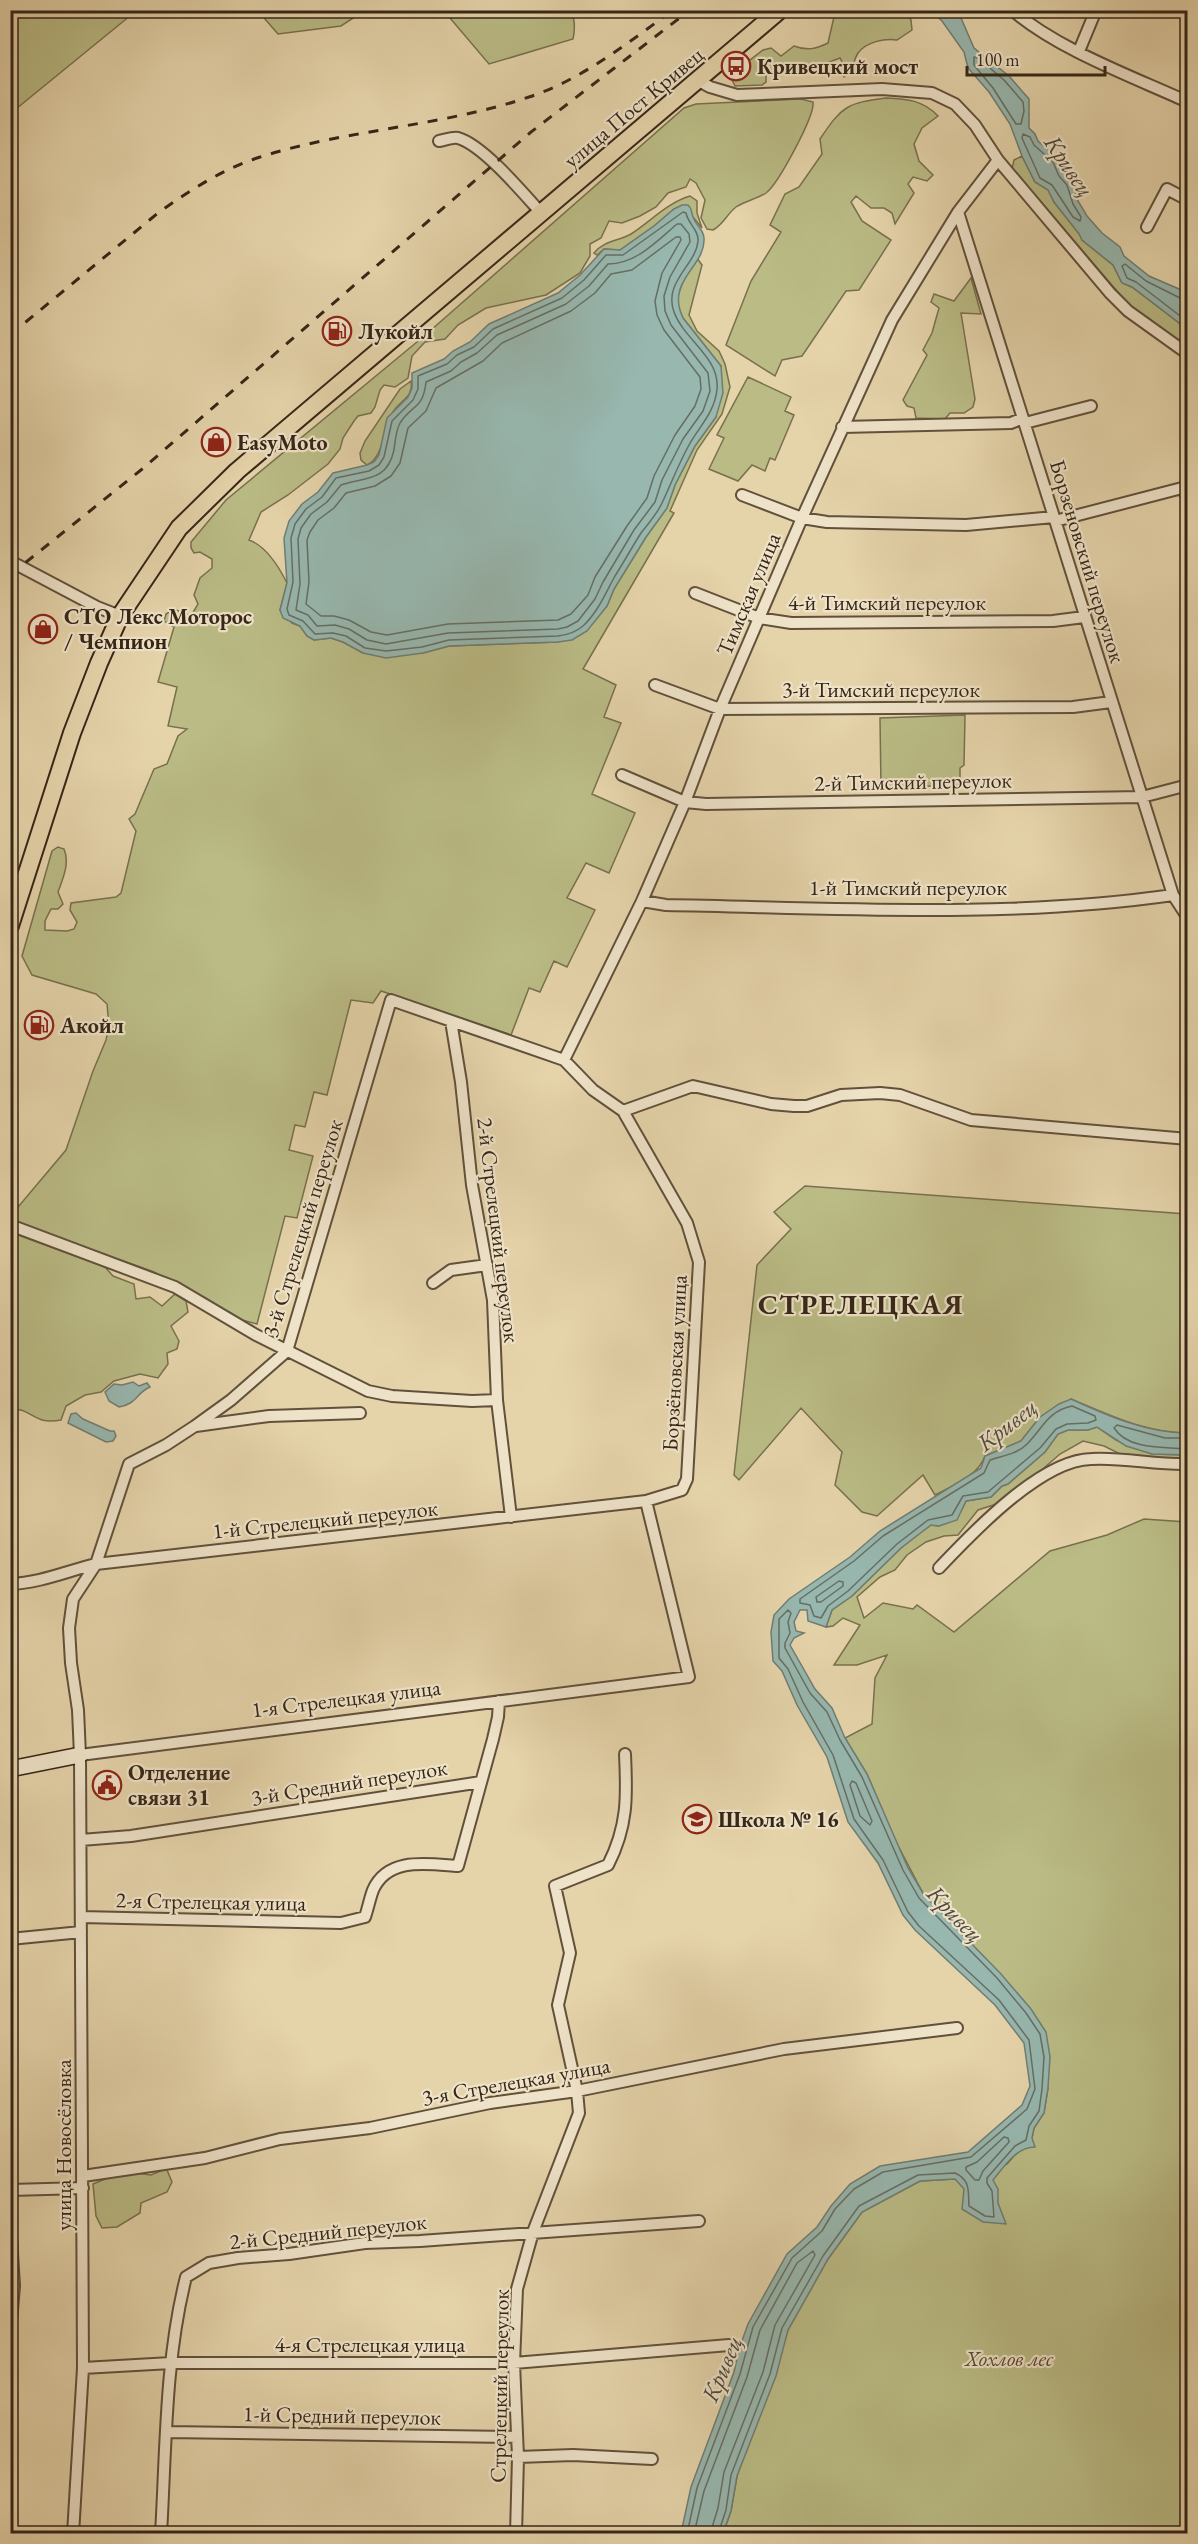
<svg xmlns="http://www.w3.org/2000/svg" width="1198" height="2544" viewBox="0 0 1198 2544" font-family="'EB Garamond',serif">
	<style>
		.green { fill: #babb85; stroke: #78704e; stroke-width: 1.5 }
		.water { fill: #97b7af; stroke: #707d72; stroke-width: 1.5 }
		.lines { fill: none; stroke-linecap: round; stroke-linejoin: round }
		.shore { stroke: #666e63; stroke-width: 1.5 }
		.street-casing { stroke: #61513c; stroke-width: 14 }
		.secondary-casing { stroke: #352617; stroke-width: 18 }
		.primary-casing { stroke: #352617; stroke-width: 20 }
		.street { stroke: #eee2c8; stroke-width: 10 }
		.secondary { stroke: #eee2c8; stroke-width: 15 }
		.primary { stroke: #e5d3aa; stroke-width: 16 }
		.rail { stroke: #352617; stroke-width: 3; stroke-dasharray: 10 10; stroke-linecap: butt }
		.labels { text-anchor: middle; stroke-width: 4.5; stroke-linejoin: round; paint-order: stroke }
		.poi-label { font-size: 22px; font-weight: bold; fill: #352617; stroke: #eee2c8; text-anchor: start }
		.street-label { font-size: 22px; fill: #352617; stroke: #eee2c8 }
		.park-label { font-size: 22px; font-style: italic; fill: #564b32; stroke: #eee2c8 }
		.water-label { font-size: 24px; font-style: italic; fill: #4e4a3d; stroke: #eee2c8 }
		.district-label { font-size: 28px; font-weight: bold; letter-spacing: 1.5px; fill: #352617; stroke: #eee2c8 }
	</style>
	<rect width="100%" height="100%" fill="#e5d3aa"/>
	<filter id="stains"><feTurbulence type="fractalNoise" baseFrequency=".00333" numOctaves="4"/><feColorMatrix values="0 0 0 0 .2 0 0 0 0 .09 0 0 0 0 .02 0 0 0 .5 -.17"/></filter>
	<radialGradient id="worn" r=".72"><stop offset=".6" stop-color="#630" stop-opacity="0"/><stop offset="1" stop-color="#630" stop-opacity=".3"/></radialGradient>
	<path class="green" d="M11 10H136V11L11 113Z
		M258 11H364L341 26 278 34Z
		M444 11H570C576 19 575 29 573 39L489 64Z
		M833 11H904L911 20 912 30 897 40C885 38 866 42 858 53 851 64 856 68 844 77L839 70 842 62 840 58 809 70 790 66 766 73V82L762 85 735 86 731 78 732 74 763 50 771 48 781 56 794 46C807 51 816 49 828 43L834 17Z
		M886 98C907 99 923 100 938 116L922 128 914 144 919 161 933 175 927 181 913 177 908 184 914 193 895 224 892 213 884 208H871L856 196 851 202 862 221 891 240 859 290 846 291 802 356 782 360 775 376 726 345 751 281 781 232 770 225 785 194 799 187 822 154 820 139C842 106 847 103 886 98Z
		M801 99 813 102C815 116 778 184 766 193 757 199 745 201 736 207 727 214 723 225 713 230L707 229 701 218 705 200 696 183 690 179 686 187 668 193 656 207 640 216 622 223 609 221 601 238 590 244V256L580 273 546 295 486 308 458 325 445 339 425 342 412 356 408 378 395 387 384 385 380 390 375 407 371 413 358 416 354 421 343 438 340 449 328 464 288 495 261 512 249 540C266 546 279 567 287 583L280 610 292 623 300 626 307 636 314 640 331 638 343 642 363 653H423L449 646 558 642 607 606 614 589 646 537 667 508 675 485 695 446 716 417 721 366 683 318 679 309 677 299 683 281 697 258 702 265 689 315 697 331 719 351 725 364 730 387 722 414 697 450 670 511 674 513 583 669 616 685 604 717 621 723 592 794 635 813 609 873 586 863 567 898 595 910 567 967 554 961 540 992 529 988 511 1035 381 991 373 1003 351 1000 327 1095 314 1092 305 1127 295 1125 289 1150 313 1156 297 1218 285 1216 257 1324 231 1317 154 1272 87 1248 15 1227 12 1220 13 1213 66 1150 93 1071 106 1040 109 1026 107 1004 96 994 32 975 22 956 52 851 58 847 64 849C70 863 63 878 58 892L63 904 58 909H51L45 921V930L67 931 74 929 77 922 70 910 71 903 116 897 121 893 136 831 129 819 135 814 154 769 167 764 178 736 187 729 168 726 177 687 158 682 174 627 164 621 166 614 174 609 191 616 198 604 194 595 200 578 212 568V559L200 552 194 553 191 548V542L226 500 423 337 684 108 696 104Z
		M1022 156 1035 182 1048 189 1054 202 1080 234 1082 240 1113 265 1122 283 1132 287 1187 329V350L1129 305 1012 169 1014 160Z
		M690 196 697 201V213L702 228 693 217 674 209 654 226 620 250 604 249 597 255 594 253C603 241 619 241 631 234 651 221 667 203 690 196Z
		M971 278 981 314 961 313 975 399 973 407 964 413H950L945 419 916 418 914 408 907 406 903 400 927 355 923 350 932 333 939 308 931 302 934 294 954 301Z
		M748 377 791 397 785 411 794 415 775 460 770 458 765 471 752 465 738 481 709 469 724 438 717 435Z
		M411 381C414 398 400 400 393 412 383 429 384 457 367 465L361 460 360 453 365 441 400 389Z
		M965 715 964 765 960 768V785L881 788 880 718Z
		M805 1186 1187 1214V1433C1146 1433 1109 1415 1071 1399L1040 1417 1021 1441 985 1456C978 1476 954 1485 935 1495L923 1475 877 1516 862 1512 835 1485 842 1452 801 1408 739 1480 734 1475 757 1265 791 1229 774 1212Z
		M10 1232 105 1267 113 1276 134 1284 136 1299 150 1297 162 1306 175 1294 186 1301 188 1312 171 1326 179 1341 177 1349 167 1353 168 1364 158 1378 140 1374 114 1381 101 1392 85 1395 66 1406 61 1420C31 1425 33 1408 11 1409Z
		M1097 1427 1116 1440 1152 1454 1187 1455V1459L1156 1460 1122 1455 1104 1446 1083 1441 1060 1454 1006 1501 978 1510 958 1535 944 1536 926 1542 907 1555 895 1570 880 1577 857 1597 864 1618 883 1603 913 1609 917 1605 954 1632 1050 1551 1107 1535 1144 1519 1187 1522V2533L723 2534 731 2511 737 2476 788 2330 828 2259 862 2212 920 2181 955 2179 1007 2164 1019 2150 1026 2147 1032 2138 1034 2128 1044 2113 1048 2088 983 1956 924 1895 895 1840 867 1774 845 1738 872 1724 875 1678 887 1655 857 1665H834L860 1625 843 1618 833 1626 826 1627 832 1610 852 1596 901 1548 925 1529 931 1525 939 1526 961 1511 966 1501 991 1497 1002 1486 1008 1484 1045 1452 1058 1434 1068 1430H1088Z
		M163 2170H167L172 2182 167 2192 141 2203 140 2213 117 2227 102 2228 96 2216 93 2184 110 2177 136 2173 151 2175Z"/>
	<path class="water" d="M931 11H958L974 48 1009 76 1029 99V128L1035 134 1038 141 1058 158 1064 173 1072 181 1078 201 1087 216 1102 233 1120 247 1124 256 1149 276 1179 289 1187 297V329L1132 287 1122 283 1113 265 1082 240 1079 234 1054 202 1048 190 1035 182 1022 156 1010 124 989 92 968 68 964 52 942 21Z
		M682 205H688C693 210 691 212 693 217 696 226 703 228 704 238 706 267 665 280 683 318L721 366 723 393 716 417 695 446 675 485 667 508 646 537 614 589 607 606 587 631 572 640 558 642 449 646 423 653 386 658 363 653 343 642 331 638 314 640 307 636 300 626 283 618 280 610 287 583 284 538 289 521 302 504 318 492 333 473 367 465 374 462 379 455 387 418 408 397 412 388V373L444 359 453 351 470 342 489 324 558 293 580 275 604 249 620 250 654 226 674 209Z
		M133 1382 139 1386 147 1383 150 1387C136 1393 137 1404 119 1407L109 1401 105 1392 114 1384 122 1385Z
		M1071 1399C1108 1416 1147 1433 1187 1433V1455L1152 1454 1126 1446 1097 1427 1088 1430H1068L1058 1434 1045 1452 1008 1484 1002 1486 991 1497 966 1501 957 1520 939 1526 931 1525 901 1548 852 1596 832 1610 826 1627 808 1621 807 1610H800L794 1622 796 1631 804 1633 794 1638 790 1645 815 1689 832 1708 845 1738 867 1774 908 1868 924 1895 1001 1974 1031 2009 1046 2032 1050 2057 1048 2088 1044 2113 1034 2128 1032 2138 1035 2147C1016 2147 1004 2167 993 2180L998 2189V2203L1006 2224 983 2222 962 2209 964 2189 955 2179 920 2181 862 2212 828 2259 788 2330 776 2376 737 2476 731 2511 723 2533H681L691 2487 734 2372 739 2349 748 2324 787 2254 817 2227 831 2206 850 2184 880 2166 968 2152 1022 2105 1030 2086 1024 2043 995 2005 915 1930 903 1915 878 1863 848 1822 827 1757 797 1705 782 1671 773 1661 771 1632 774 1615 789 1599 850 1557 880 1531 981 1468 985 1456 1021 1441 1040 1417 1059 1404Z
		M76 1413 83 1419 110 1431H114L116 1436 113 1441 106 1442 68 1423 71 1414Z"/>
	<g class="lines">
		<path class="shore" d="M974 57 978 58 1004 80 1023 102 1024 111 1021 124H1016L993 88 974 65Z
			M1023 134 1030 137 1034 145 1053 162 1059 176 1067 185 1073 204 1081 217 1080 221 1073 217 1052 185 1040 178 1022 138Z
			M683 212 686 213C688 224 699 230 698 241 696 265 663 282 674 312 684 340 720 357 717 389 715 412 699 427 689 445 678 465 671 484 662 503 657 514 648 524 641 533 632 547 624 562 615 576 605 594 598 612 583 626 576 632 568 635 558 636L449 640 422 647 386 651 365 648 346 636 333 633 315 634 303 621 289 615 287 609 293 582 291 538 295 524 306 509 322 497 336 478 369 471 379 465 384 457 392 421 413 400 418 389V376L447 364 457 355 474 347 493 329 562 298 584 280 606 255H623Z
			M677 224H681L689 234 690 242 670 277 664 296 665 311 671 325 708 373 710 391 703 411 683 439 662 480 655 502 634 530 603 582 595 599 578 621 567 627 558 629 448 633 386 644 367 640 349 629 335 625 317 626 308 615 296 610 300 584 298 539 301 528 311 514 327 502 341 485C365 477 387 482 394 450 395 442 396 430 400 423 412 404 423 410 426 382L451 371 461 362 477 353 497 335 566 304 589 286 608 264C636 264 656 242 677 224Z
			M676 237H680L681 240 662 273 655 301 657 315 664 330 700 377 701 389 695 406 675 435 654 476 647 498 627 526 595 577 588 595 571 614 558 620 448 624 387 635 371 632 349 620 334 616H321L306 604 309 582 307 540 310 532 318 520 334 508 346 493 375 486 391 476 400 463 408 428 426 411 436 388 483 361 502 343 571 311 595 293 611 274 632 270Z
			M1188 302 1146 281 1125 264 1122 266 1127 278 1136 282 1188 322
			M1072 1406 1095 1416 1096 1420 1088 1423 1067 1424 1056 1429 1040 1448 988 1492 963 1496 952 1515 928 1520 897 1544 848 1591 828 1606 821 1618 814 1616 810 1605 800 1603V1599L854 1561 883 1536 984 1473 990 1460C1002 1456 1017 1454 1026 1445 1042 1430 1047 1411 1072 1406Z
			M1188 1438H1165L1117 1425 1114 1428C1128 1450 1164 1447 1188 1449
			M839 1581 843 1582V1586L821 1602H817L816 1597Z
			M852 1781 856 1783 872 1821 870 1825 860 1816 850 1785Z
			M1004 2137 1008 2138 1009 2142 983 2171 979 2180H975L966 2170V2167L977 2162Z
			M687 2534 697 2488 740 2374 753 2327 792 2258 822 2231 835 2209 854 2189 883 2172 971 2157 1027 2109 1035 2089 1029 2040 999 2000 919 1926 908 1912 883 1860 854 1819 833 1755 803 1702 788 1669 779 1658V1619L788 1610 791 1613 788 1622 790 1633 785 1643V1648L810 1693 827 1712 840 1740 862 1777 903 1870 919 1898 997 1978 1026 2013 1040 2034 1044 2057 1042 2089 1039 2111 1029 2126 1026 2140 1015 2146 987 2178V2183L992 2191 994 2217 985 2216 969 2206C968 2192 971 2180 955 2173L918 2175 859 2206 823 2256 782 2328 770 2374 731 2475 726 2510 718 2534
			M694 2534 704 2491 747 2377 760 2330 797 2263 813 2251 815 2255 775 2325 763 2372 724 2472 718 2508 710 2534"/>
		<g class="street-casing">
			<path id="street" d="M1012 10C1059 50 1131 76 1188 102
				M1079 51 1096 10
				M699 81 710 87 737 95 882 89 932 93 955 104 975 125 998 160 1110 293 1128 311 1188 354
				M439 141C445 140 452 137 458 138 483 145 524 194 542 214
				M958 212 1173 895 1188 918
				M1147 227 1167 189 1188 200
				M1025 423 1091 406
				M842 427 1011 423 1023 418
				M742 495 802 518 827 522 966 525 1054 517
				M1055 521 1182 488 1188 498
				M10 561 97 607 120 616
				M695 593 759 618 791 623 1053 621 1084 617
				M655 685 720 709 1073 707 1111 702
				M622 775 685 802 706 804 1142 797 1188 785
				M642 901 666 905C834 908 1006 919 1173 895
				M451 1021 461 1082 472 1185 493 1300 497 1400 511 1517
				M564 1060 642 901 685 802 720 709 802 518 892 320 958 212 998 160
				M10 1225 175 1287 256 1335 368 1391 392 1396 472 1401 497 1400
				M433 1283 451 1270 487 1265
				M196 1426 269 1416 360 1413
				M939 1568C972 1533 1041 1460 1091 1459 1123 1457 1155 1465 1188 1464
				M10 1584C40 1583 67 1571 96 1564L646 1501 682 1490 687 1479 699 1262 687 1223 623 1111 693 1086 771 1104 794 1106H807L841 1095 880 1093 900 1095 971 1120 1188 1139
				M80 1755 689 1677 646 1501
				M81 1840 131 1836 481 1782
				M81 1917 341 1923 365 1917C368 1908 370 1898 373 1890 388 1856 429 1864 458 1866L493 1739 498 1717 499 1701
				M10 1939 81 1932
				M83 2176 205 2158 280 2139 370 2128 490 2103 577 2091 784 2049 957 2028
				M10 2190 83 2188
				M10 2215 12 2190
				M10 2221 14 2286 10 2334
				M83 2368 171 2363H514L729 2345
				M167 2432 517 2437
				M518 2457 573 2455 652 2459
				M73 2534 83 2368 80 1755 78 1710 71 1663 69 1628 73 1599 96 1564 129 1464 166 1445 195 1426 231 1400 287 1351 391 1000 564 1060 593 1090 623 1111
				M161 2534C166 2448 165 2360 186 2277L209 2263 238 2258 289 2254 365 2243 420 2241 699 2221
				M516 2534 518 2457 514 2363 517 2289 533 2232 579 2113 577 2091 558 2005 570 1953 555 1886 608 1865C628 1826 627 1796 625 1754"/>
		</g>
		<g class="secondary-casing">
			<path id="secondary" d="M10 1769 80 1755"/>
		</g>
		<g class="primary-casing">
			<path id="primary" d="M10 926 72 733 99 663 120 616 179 528 237 471 780 10"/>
		</g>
		<use href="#street" class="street"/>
		<use href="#secondary" class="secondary"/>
		<use href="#primary" class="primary"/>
		<path class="rail" d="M10 335 158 213C189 191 221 170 257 158 346 129 441 127 529 97 581 80 628 43 673 10
			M10 575 141 470 531 132 690 10"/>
	</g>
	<defs>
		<g id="bus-ring" transform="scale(1.5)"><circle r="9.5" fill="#eee2c8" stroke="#8f2418" stroke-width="1.5"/><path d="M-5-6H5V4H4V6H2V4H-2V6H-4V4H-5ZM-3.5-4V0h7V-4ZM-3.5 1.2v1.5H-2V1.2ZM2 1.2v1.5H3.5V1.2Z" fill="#8f2418"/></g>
		<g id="fuel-ring" transform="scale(1.5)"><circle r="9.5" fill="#eee2c8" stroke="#8f2418" stroke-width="1.5"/><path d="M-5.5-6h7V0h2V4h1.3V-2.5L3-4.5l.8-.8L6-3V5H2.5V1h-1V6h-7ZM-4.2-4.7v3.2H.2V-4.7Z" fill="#8f2418"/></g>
		<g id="shop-ring" transform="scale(1.5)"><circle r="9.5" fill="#eee2c8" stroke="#8f2418" stroke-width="1.5"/><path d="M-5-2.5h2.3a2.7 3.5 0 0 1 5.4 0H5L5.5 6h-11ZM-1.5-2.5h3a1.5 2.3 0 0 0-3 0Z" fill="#8f2418"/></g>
		<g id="civic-ring" transform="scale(1.5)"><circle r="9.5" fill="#eee2c8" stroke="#8f2418" stroke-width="1.5"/><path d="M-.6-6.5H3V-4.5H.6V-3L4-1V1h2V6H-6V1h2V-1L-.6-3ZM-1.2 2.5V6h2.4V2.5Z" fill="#8f2418"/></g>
		<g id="school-ring" transform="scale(1.5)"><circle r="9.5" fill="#eee2c8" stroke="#8f2418" stroke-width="1.5"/><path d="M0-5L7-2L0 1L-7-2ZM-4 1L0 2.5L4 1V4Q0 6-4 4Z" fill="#8f2418"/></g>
	</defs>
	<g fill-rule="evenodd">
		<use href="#bus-ring" x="736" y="66"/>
		<use href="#fuel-ring" x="337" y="331"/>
		<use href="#shop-ring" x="216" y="442"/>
		<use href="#shop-ring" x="43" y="629"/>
		<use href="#fuel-ring" x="39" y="1025"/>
		<use href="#civic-ring" x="107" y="1785"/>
		<use href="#school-ring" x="697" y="1819"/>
	</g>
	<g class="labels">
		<g class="poi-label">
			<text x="757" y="74">Кривецкий мост</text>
			<text x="358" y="339">Лукойл</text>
			<text x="237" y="450">EasyMoto</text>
			<text x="64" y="624">СТО Лекс Моторос<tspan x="64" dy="25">/ Чемпион</tspan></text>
			<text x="60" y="1033">Акойл</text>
			<text x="128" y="1780">Отделение<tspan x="128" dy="25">связи 31</tspan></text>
			<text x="718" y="1827">Школа № 16</text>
		</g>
		<g class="street-label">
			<text transform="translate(633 107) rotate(-40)" y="8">улица Пост Кривец</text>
			<text transform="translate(1088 561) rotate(73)" y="8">Борзеновский переулок</text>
			<text transform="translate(748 594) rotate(-67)" y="8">Тимская улица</text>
			<text x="887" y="610">4-й Тимский переулок</text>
			<text x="881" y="697">3-й Тимский переулок</text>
			<text transform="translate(913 781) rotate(-1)" y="8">2-й Тимский переулок</text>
			<text x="908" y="895">1-й Тимский переулок</text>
			<text transform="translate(302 1228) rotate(-73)" y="8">3-й Стрелецкий переулок</text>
			<text transform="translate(499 1230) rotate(83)" y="8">2-й Стрелецкий переулок</text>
			<text transform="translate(674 1363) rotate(-87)" y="8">Борзёновская улица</text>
			<text transform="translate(325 1519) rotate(-6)" y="8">1-й Стрелецкий переулок</text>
			<text transform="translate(346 1698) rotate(-7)" y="8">1-я Стрелецкая улица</text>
			<text transform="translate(349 1782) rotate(-9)" y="8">3-й Средний переулок</text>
			<text transform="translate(211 1901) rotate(1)" y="8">2-я Стрелецкая улица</text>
			<text transform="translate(516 2081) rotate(-10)" y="8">3-я Стрелецкая улица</text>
			<text transform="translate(63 2145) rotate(-90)" y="8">улица Новосёловка</text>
			<text transform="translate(328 2231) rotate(-6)" y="8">2-й Средний переулок</text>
			<text x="370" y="2352">4-я Стрелецкая улица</text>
			<text transform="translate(499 2386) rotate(-89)" y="8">Стрелецкий переулок</text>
			<text transform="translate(342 2415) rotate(1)" y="8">1-й Средний переулок</text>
		</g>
		<g class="park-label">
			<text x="1009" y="2366">Хохлов лес</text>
		</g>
		<g class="water-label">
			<text transform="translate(1069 166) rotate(56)" y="8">Кривец</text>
			<text transform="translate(1007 1425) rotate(-38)" y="8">Кривец</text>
			<text transform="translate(955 1914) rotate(46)" y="8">Кривец</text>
			<text transform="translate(722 2369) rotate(-67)" y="8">Кривец</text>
		</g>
		<g class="district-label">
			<text x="861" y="1314">СТРЕЛЕЦКАЯ</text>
		</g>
	</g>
	<rect width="1198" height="2544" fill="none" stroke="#e5d3aa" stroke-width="36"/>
	<rect x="12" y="12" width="1174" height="2520" fill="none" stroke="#352617" stroke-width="3"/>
	<rect x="18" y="18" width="1162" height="2508" fill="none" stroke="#352617" stroke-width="1.5"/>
	<path d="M967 66v9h138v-9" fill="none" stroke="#352617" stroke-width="3"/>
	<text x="976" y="66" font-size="18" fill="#352617" stroke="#eee2c8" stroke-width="4.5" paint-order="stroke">100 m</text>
	<rect width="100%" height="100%" filter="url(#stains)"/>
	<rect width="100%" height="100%" fill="url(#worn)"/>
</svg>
